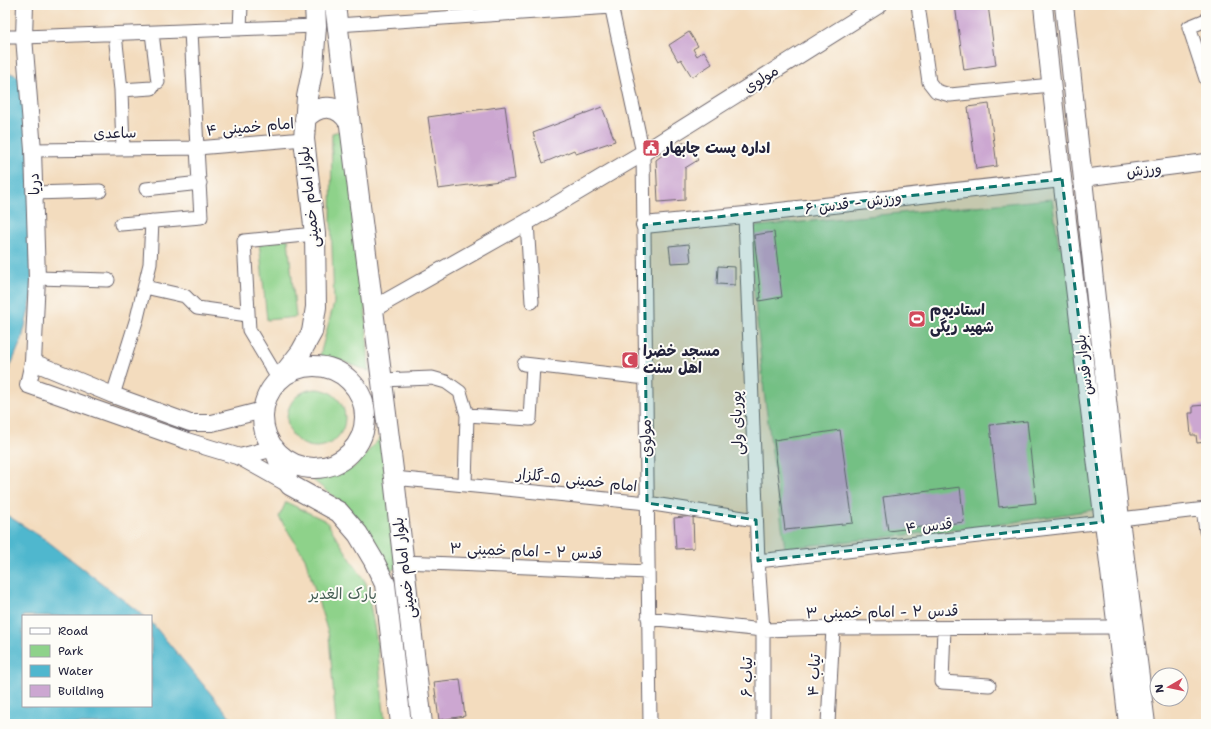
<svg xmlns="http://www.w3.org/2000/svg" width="1211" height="729" viewBox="0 0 1211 729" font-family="'Shantell Sans','Playpen Sans Arabic',sans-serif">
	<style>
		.green { fill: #8ed28a; stroke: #587a62 }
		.water { fill: #50b7ce; stroke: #396c84 }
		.building { fill: #cca7d1 }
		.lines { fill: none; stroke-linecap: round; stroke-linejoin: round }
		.minor-casing { stroke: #6b6369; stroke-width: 15 }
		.tertiary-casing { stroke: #6b6369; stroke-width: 18 }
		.secondary-casing { stroke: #6b6369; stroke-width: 20 }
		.primary-casing { stroke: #6b6369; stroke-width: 22 }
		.minor { stroke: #fff; stroke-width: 13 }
		.tertiary { stroke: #fff; stroke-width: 16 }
		.secondary { stroke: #fff; stroke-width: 18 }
		.primary { stroke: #fff; stroke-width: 20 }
		.marked { fill: #0f766e; fill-opacity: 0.2; stroke: #0f766e; stroke-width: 3; stroke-dasharray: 8 5; stroke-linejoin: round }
		.labels { text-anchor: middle; stroke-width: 4; stroke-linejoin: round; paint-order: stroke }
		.street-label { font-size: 15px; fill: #22223b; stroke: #fdfcf7 }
		.poi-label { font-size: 15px; font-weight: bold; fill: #22223b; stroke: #fdfcf7; text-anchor: start }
		.park-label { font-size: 15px; fill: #486057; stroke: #fdfcf7 }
	</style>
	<rect width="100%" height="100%" fill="#fdfcf7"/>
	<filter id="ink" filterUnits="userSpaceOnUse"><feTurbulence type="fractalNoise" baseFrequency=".025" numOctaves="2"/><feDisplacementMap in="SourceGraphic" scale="8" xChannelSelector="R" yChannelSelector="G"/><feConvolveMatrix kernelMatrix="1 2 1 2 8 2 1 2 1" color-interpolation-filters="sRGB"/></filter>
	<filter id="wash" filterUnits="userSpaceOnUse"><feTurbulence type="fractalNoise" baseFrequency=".012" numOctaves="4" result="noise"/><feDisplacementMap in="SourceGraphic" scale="16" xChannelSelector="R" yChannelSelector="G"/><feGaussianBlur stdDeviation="0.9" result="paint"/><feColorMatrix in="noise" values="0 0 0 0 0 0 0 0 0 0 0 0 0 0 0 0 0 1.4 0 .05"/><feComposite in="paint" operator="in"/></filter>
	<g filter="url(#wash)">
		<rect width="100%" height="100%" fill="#f3dcbe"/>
		<path class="green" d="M348 129 365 299 369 371 336 359H319L334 303 331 220 332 133Z
			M1052 199 1059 247 1068 246 1098 509 989 526 785 548 764 392 748 227Z
			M288 239 296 317 267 320 259 242Z
			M287 418a29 29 0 1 1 58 0a29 29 0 1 1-58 0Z
			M382 436 399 567 389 571 349 509 308 476 310 471 332 472 353 468Z
			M286 502 326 521 366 583 377 642 385 724H336L329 636 305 558 279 517Z"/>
		<path class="water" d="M5 71 18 76 27 92 32 297 22 339 5 379Z
			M5 514 46 540 144 616H23V706H151V622L236 724H5Z"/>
		<g id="blocks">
			<path class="building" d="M955 5H988L996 65 964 70Z
				M689 32 698 46 693 49 697 56 704 51 712 64 692 77 681 59 678 61 669 45Z
				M989 104 997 166 976 169 968 107Z
				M505 106 515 179 438 189 428 117Z
				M602 107 615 141 576 154 574 150 543 163 533 133Z
				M686 141 698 160 685 168V200L658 202 656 160 664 154Z
				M774 232 782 297 759 301V298H761L754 235Z
				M689 244 691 262 671 263 669 246Z
				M718 266 735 267V285L717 284Z
				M1206 405V442L1197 443 1196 435H1191L1189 413H1193V406Z
				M1027 421 1036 503 999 507 990 425Z
				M840 430 853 523 785 530 774 440Z
				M960 487 964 522 888 531 883 497Z
				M693 516 694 548 676 549 674 518Z
				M460 679 465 716 439 720 434 682Z"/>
		</g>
	</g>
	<g filter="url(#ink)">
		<use href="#blocks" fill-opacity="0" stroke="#6b6369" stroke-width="1"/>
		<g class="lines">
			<g class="minor-casing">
				<path id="minor" d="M611 5 643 153 650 724
					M918 5 929 82 936 91 950 95 1051 85
					M1206 20 1189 27 1206 79
					M337 25 612 7
					M240 29 241 5
					M152 33 158 82
					M115 34 121 90 123 149
					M5 37H24L316 26
					M121 90 152 88
					M33 150 197 148 191 31
					M146 189 200 183
					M34 193 100 191
					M745 215 758 561 763 630V724
					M527 222 532 302
					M121 224 201 217 197 148 304 139
					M37 278 108 280
					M145 287 185 296 197 308 248 315
					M524 364 646 378
					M279 380 249 330 244 241 315 234
					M381 380 432 378 446 382 460 392 467 415 465 484
					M113 395 137 318 150 264 152 221
					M467 415 530 419 533 365
					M394 478 647 503 756 520
					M1203 509 1206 531
					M1120 519 1206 509
					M758 561 1103 522
					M403 562 648 572
					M648 618 763 630 833 628 1117 627
					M944 628 942 682 989 685
					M828 724 833 628"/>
			</g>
			<g class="tertiary-casing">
				<path id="tertiary" d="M25 5 24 37 33 150 37 278 33 362 28 385 187 441 240 457 274 448
					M1083 178 1206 162
					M644 225 745 215 1062 179
					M373 309 527 222 643 153 879 5
					M33 362 113 395 190 423H212L263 410
					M240 457 290 485"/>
			</g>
			<g class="secondary-casing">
				<path id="secondary" d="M1043 5C1067 245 1101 484 1128 724
					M1064 5 1120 519 1146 724"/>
			</g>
			<g class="primary-casing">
				<path id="primary" d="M335 5 394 478 422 724
					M305 119C319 103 338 104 349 122
					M263 417a51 51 0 1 1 102 0a51 51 0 1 1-102 0Z
					M279 380 301 352 312 332 316 307 315 234 304 139 307 97 313 67 316 26 315 5
					M274 448 285 476 290 485 339 512 358 534 374 561 385 584 401 724"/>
			</g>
			<use href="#minor" class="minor"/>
			<use href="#tertiary" class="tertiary"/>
			<use href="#secondary" class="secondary"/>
			<use href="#primary" class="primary"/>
		</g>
	</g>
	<path class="marked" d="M1062 179 1103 522 758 561 756 520 647 503 644 225Z"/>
	<defs>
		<g id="civic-square" transform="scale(0.9)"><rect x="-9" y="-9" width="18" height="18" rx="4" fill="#d1495b" stroke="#fdfcf7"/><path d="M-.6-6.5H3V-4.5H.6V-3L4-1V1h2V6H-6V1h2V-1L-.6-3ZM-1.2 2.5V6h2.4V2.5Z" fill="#fff"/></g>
		<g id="stadium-square" transform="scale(0.9)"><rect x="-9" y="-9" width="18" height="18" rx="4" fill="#d1495b" stroke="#fdfcf7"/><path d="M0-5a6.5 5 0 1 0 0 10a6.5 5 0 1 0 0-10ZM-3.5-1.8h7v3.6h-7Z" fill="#fff"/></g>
		<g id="mosque-square" transform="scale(0.9)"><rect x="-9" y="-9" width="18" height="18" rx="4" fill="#d1495b" stroke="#fdfcf7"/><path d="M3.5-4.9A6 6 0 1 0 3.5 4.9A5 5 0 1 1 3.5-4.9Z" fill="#fff"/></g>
	</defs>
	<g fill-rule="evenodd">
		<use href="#civic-square" x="651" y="148"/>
		<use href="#stadium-square" x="917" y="319"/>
		<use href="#mosque-square" x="630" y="360"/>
	</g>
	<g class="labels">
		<g class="street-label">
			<text transform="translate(761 79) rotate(-32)" y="5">مولوی</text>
			<text transform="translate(250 127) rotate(-5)" y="5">امام خمینی ۴</text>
			<text transform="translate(115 133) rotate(-1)" y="5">ساعدی</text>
			<text transform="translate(1144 170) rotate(-7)" y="5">ورزش</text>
			<text transform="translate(34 184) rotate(-92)" y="5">دریا</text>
			<text transform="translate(309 197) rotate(-96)" y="5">بلوار امام خمینی</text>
			<text transform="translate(853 203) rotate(-7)" y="5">ورزش - قدس ۶</text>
			<text transform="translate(1084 365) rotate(-97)" y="5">بلوار قدس</text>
			<text transform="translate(737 423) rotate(-92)" y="5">پوریای ولی</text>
			<text transform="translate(646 438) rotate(-91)" y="5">مولوی</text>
			<text transform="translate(577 480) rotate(6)" y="5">امام خمینی ۵-گلزار</text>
			<text transform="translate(929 526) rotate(-6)" y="5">قدس ۴</text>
			<text transform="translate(526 551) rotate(2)" y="5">قدس ۲ - امام خمینی ۳</text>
			<text transform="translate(404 568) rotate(-97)" y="5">بلوار امام خمینی</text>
			<text transform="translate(882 612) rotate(-1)" y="5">قدس ۲ - امام خمینی ۳</text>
			<text transform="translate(814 675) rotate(-87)" y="5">تیاب ۴</text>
			<text transform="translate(747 677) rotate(-90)" y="5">تیاب ۶</text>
		</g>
		<g class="poi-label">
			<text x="664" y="153">اداره پست چابهار</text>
			<text x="930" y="315">استادیوم<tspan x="930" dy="17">شهید ریگی</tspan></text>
			<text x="643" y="356">مسجد خضرا<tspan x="643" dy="17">اهل سنت</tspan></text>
		</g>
		<g class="park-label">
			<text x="343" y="599">پارک الغدیر</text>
		</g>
	</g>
	<rect width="1211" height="729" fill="none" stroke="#fdfcf7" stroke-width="20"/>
	<rect x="22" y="615" width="130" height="92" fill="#fdfcf7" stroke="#a5a5ac"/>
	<rect x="30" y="628" width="20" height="6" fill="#ffffff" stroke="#a5a5ac"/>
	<text x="58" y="635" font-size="12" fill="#22223b">Road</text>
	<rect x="30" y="645" width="20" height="12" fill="#8ed28a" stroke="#a5a5ac"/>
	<text x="58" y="655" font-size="12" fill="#22223b">Park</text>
	<rect x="30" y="665" width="20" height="12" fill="#50b7ce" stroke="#a5a5ac"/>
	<text x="58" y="675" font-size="12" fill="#22223b">Water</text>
	<rect x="30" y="685" width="20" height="12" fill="#cca7d1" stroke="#a5a5ac"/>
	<text x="58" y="695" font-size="12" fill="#22223b">Building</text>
	<g transform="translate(1169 687) rotate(261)"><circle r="19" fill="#fdfcf7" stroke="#a5a5ac"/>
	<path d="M0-3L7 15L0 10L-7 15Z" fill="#d1495b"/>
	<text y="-6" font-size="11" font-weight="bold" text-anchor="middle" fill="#22223b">N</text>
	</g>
</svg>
